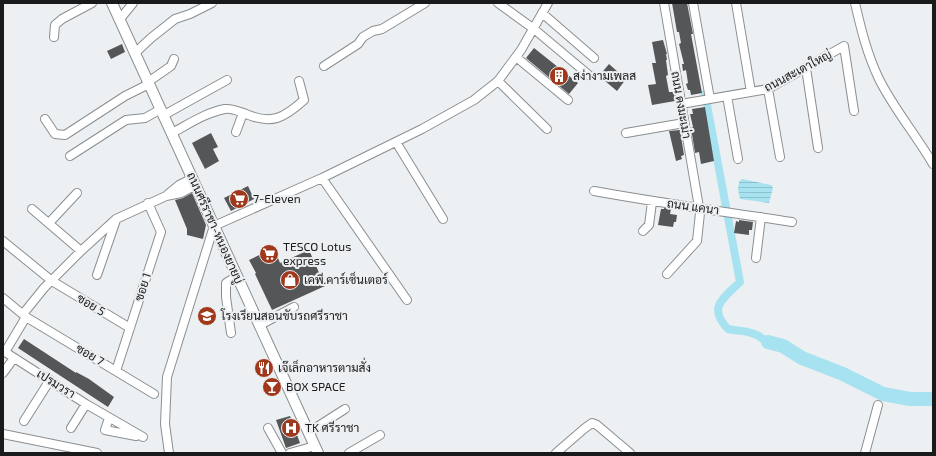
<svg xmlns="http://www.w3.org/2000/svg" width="936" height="456" viewBox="0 0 936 456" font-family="'Exo 2',Sarabun,sans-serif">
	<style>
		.water { fill: url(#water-rules) }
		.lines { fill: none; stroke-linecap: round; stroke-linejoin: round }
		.canal { stroke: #a7e2f1; stroke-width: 8 }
		.river { stroke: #a7e2f1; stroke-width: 14 }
		.building { fill: #545658 }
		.minor-casing { stroke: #8b8e90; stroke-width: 10 }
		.major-casing { stroke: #8b8e90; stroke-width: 12 }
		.minor { stroke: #fff; stroke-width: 8 }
		.major { stroke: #fff; stroke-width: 10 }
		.labels { text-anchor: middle; stroke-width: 4; stroke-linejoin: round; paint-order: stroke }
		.street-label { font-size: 12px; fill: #191a1b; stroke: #edf0f2 }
		.poi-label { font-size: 12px; fill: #191a1b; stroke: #edf0f2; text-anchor: start }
	</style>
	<defs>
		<pattern id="water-rules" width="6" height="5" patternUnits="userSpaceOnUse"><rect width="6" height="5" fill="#a7e2f1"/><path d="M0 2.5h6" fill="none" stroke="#8fc1ce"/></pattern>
	</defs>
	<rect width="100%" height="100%" fill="#edf0f2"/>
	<path class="water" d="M742 179 771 185 773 188 769 203 740 199 738 189 739 182Z"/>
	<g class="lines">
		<path class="canal" d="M705 94 740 282C723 299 707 307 728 329 736 331 746 330 754 334 759 335 763 340 768 342"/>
		<path class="river" d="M768 342 783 346 802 358 843 374 883 394 910 399H933"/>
	</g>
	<path class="building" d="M672 3H687L693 34H691L702 93 691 95 690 90H688L686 84 688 83 686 70 683 71 682 64H684L679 44 681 43 679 32H677Z
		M663 40 667 54H666L667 60H666L668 75 666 76 669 92H674L675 101 652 105 648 85 656 84 652 63H656L652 42Z
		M122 44 125 52 111 59 107 51Z
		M534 48 578 83 569 94 526 58Z
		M609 64 626 79 617 91 599 76Z
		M705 107 714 161 701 164 699 152 695 153 691 128 693 127 690 114H693L692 109Z
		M680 130 684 155 681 156 682 159 676 161 669 131Z
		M211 133 218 147 213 149 219 161 205 169 192 143Z
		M248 186 254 199 231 211 224 198Z
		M192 193 206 225 203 239 187 235V229L175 200 183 198Z
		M664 208 671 209 670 214 677 215 676 222H674L673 227 658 225 661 209H664Z
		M739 220 753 222 752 230H749V235L734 233 736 221 739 222Z
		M274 248 280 263 309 250 325 286 272 310 255 274 256 273 249 260Z
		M24 339 76 373V372L89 379 114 397 108 407 18 348Z
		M290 416 300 443 286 448 276 420Z"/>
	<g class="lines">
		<g class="minor-casing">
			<path id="minor" d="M498 3 534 29 590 76
				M664 3 700 213 697 241 667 274
				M693 3 710 99
				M736 3 751 92
				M855 3C861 29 867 54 879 79 894 109 916 135 933 164
				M542 13 594 58
				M120 19 133 3
				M54 37 55 25 62 19 92 3
				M135 53 151 38 175 19 190 14 212 3
				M516 57 568 100
				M324 66 358 44 363 37 373 31 382 29 425 3
				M806 68 818 148
				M498 81 547 129
				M148 82 171 66 174 59
				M768 89 780 157
				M727 96 738 159
				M681 104 768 89 844 46 854 111
				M164 115 227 80
				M45 119 55 134 65 135 125 96 149 84
				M236 132 243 113
				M172 133C189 124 207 112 225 109 232 108 240 112 246 114 272 125 284 118 304 100L299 81
				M626 133 684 123
				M396 142 443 219
				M70 156 126 120 145 118 161 109
				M322 178 407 300
				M594 191C660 203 726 212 792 222
				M168 194 179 185 193 178
				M32 209 81 251
				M49 223 77 193
				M643 231 649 225 652 202
				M3 241 52 281 130 328
				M756 258 761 217
				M97 275 116 220
				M3 298 26 317 154 394
				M23 314 44 288 81 251 116 219 166 196 181 193 196 185
				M26 317 5 352 86 404 143 437
				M260 325 294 307
				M231 333 226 297V283L237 276
				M116 371 161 232 148 203
				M3 373 14 358
				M109 418 105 430 136 436
				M24 421 50 380
				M71 428 86 404
				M268 428 282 453
				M309 432 345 409
				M3 434 97 453
				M169 453 165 424 167 377 214 226 322 178 422 129 474 100 498 81 521 50 548 3
				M290 453 315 446
				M349 453 380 435
				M556 453 585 428 592 423 597 425 630 453
				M865 453 878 405"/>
		</g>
		<g class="major-casing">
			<path id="major" d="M112 3 318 453"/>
		</g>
		<use href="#minor" class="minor"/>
		<use href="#major" class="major"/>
	</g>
	<defs>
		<g id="building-disc" transform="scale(1)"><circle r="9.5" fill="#a0381c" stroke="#edf0f2"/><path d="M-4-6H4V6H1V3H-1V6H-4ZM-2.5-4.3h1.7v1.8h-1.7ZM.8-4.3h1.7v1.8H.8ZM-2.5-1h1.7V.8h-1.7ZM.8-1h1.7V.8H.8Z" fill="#fff"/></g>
		<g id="supermarket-disc" transform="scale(1)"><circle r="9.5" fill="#a0381c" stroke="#edf0f2"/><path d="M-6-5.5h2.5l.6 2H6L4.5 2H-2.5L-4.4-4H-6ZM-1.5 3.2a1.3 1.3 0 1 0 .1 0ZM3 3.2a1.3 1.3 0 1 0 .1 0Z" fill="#fff"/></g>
		<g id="shop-disc" transform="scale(1)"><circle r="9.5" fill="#a0381c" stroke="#edf0f2"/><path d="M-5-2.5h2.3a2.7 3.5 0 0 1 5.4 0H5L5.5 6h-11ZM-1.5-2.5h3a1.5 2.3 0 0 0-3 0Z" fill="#fff"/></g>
		<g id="school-disc" transform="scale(1)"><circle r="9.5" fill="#a0381c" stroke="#edf0f2"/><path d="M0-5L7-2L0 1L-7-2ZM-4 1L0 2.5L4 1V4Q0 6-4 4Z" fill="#fff"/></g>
		<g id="restaurant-disc" transform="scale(1)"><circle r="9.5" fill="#a0381c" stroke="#edf0f2"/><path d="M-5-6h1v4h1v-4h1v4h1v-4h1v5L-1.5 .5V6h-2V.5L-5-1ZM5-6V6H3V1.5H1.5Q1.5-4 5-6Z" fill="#fff"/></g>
		<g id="bar-disc" transform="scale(1)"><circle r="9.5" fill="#a0381c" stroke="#edf0f2"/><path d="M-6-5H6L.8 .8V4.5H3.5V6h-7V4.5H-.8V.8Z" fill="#fff"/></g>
		<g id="hospital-disc" transform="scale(1)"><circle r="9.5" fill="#a0381c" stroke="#edf0f2"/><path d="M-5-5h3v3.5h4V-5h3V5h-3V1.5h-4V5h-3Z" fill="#fff"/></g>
	</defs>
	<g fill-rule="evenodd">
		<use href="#building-disc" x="559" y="76"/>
		<use href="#supermarket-disc" x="239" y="199"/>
		<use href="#supermarket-disc" x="269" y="254"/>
		<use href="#shop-disc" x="290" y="280"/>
		<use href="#school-disc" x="207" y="316"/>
		<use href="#restaurant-disc" x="264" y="368"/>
		<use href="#bar-disc" x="272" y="387"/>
		<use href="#hospital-disc" x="291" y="428"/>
	</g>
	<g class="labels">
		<g class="street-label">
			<text transform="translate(798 71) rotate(-28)" y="4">ถนนสะเดาใหญ่</text>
			<text transform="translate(681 105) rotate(80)" y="4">ถนน ดงมะเม่า</text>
			<text transform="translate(693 207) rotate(8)" y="4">ถนน แคนา</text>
			<text transform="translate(215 228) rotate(66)" y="4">ถนนศรีราชา-หนองยายบู่</text>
			<text transform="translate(143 287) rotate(-72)" y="4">ซอย 1</text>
			<text transform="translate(91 305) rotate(31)" y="4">ซอย 5</text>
			<text transform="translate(90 355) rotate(31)" y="4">ซอย 7</text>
			<text transform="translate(56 384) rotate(32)" y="4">เปรมวรา</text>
		</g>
		<g class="poi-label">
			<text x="573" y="80">สง่างามเพลส</text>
			<text x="253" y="203">7-Eleven</text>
			<text x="283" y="251">TESCO Lotus<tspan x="283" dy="14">express</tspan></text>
			<text x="304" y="284">เคพี.คาร์เซ็นเตอร์</text>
			<text x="221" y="320">โรงเรียนสอนขับรถศรีราชา</text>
			<text x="278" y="372">เจ๊เล็กอาหารตามสั่ง</text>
			<text x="286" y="391">BOX SPACE</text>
			<text x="305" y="432">TK ศรีราชา</text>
		</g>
	</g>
	<rect width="936" height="456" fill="none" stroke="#191a1b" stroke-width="8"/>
</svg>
